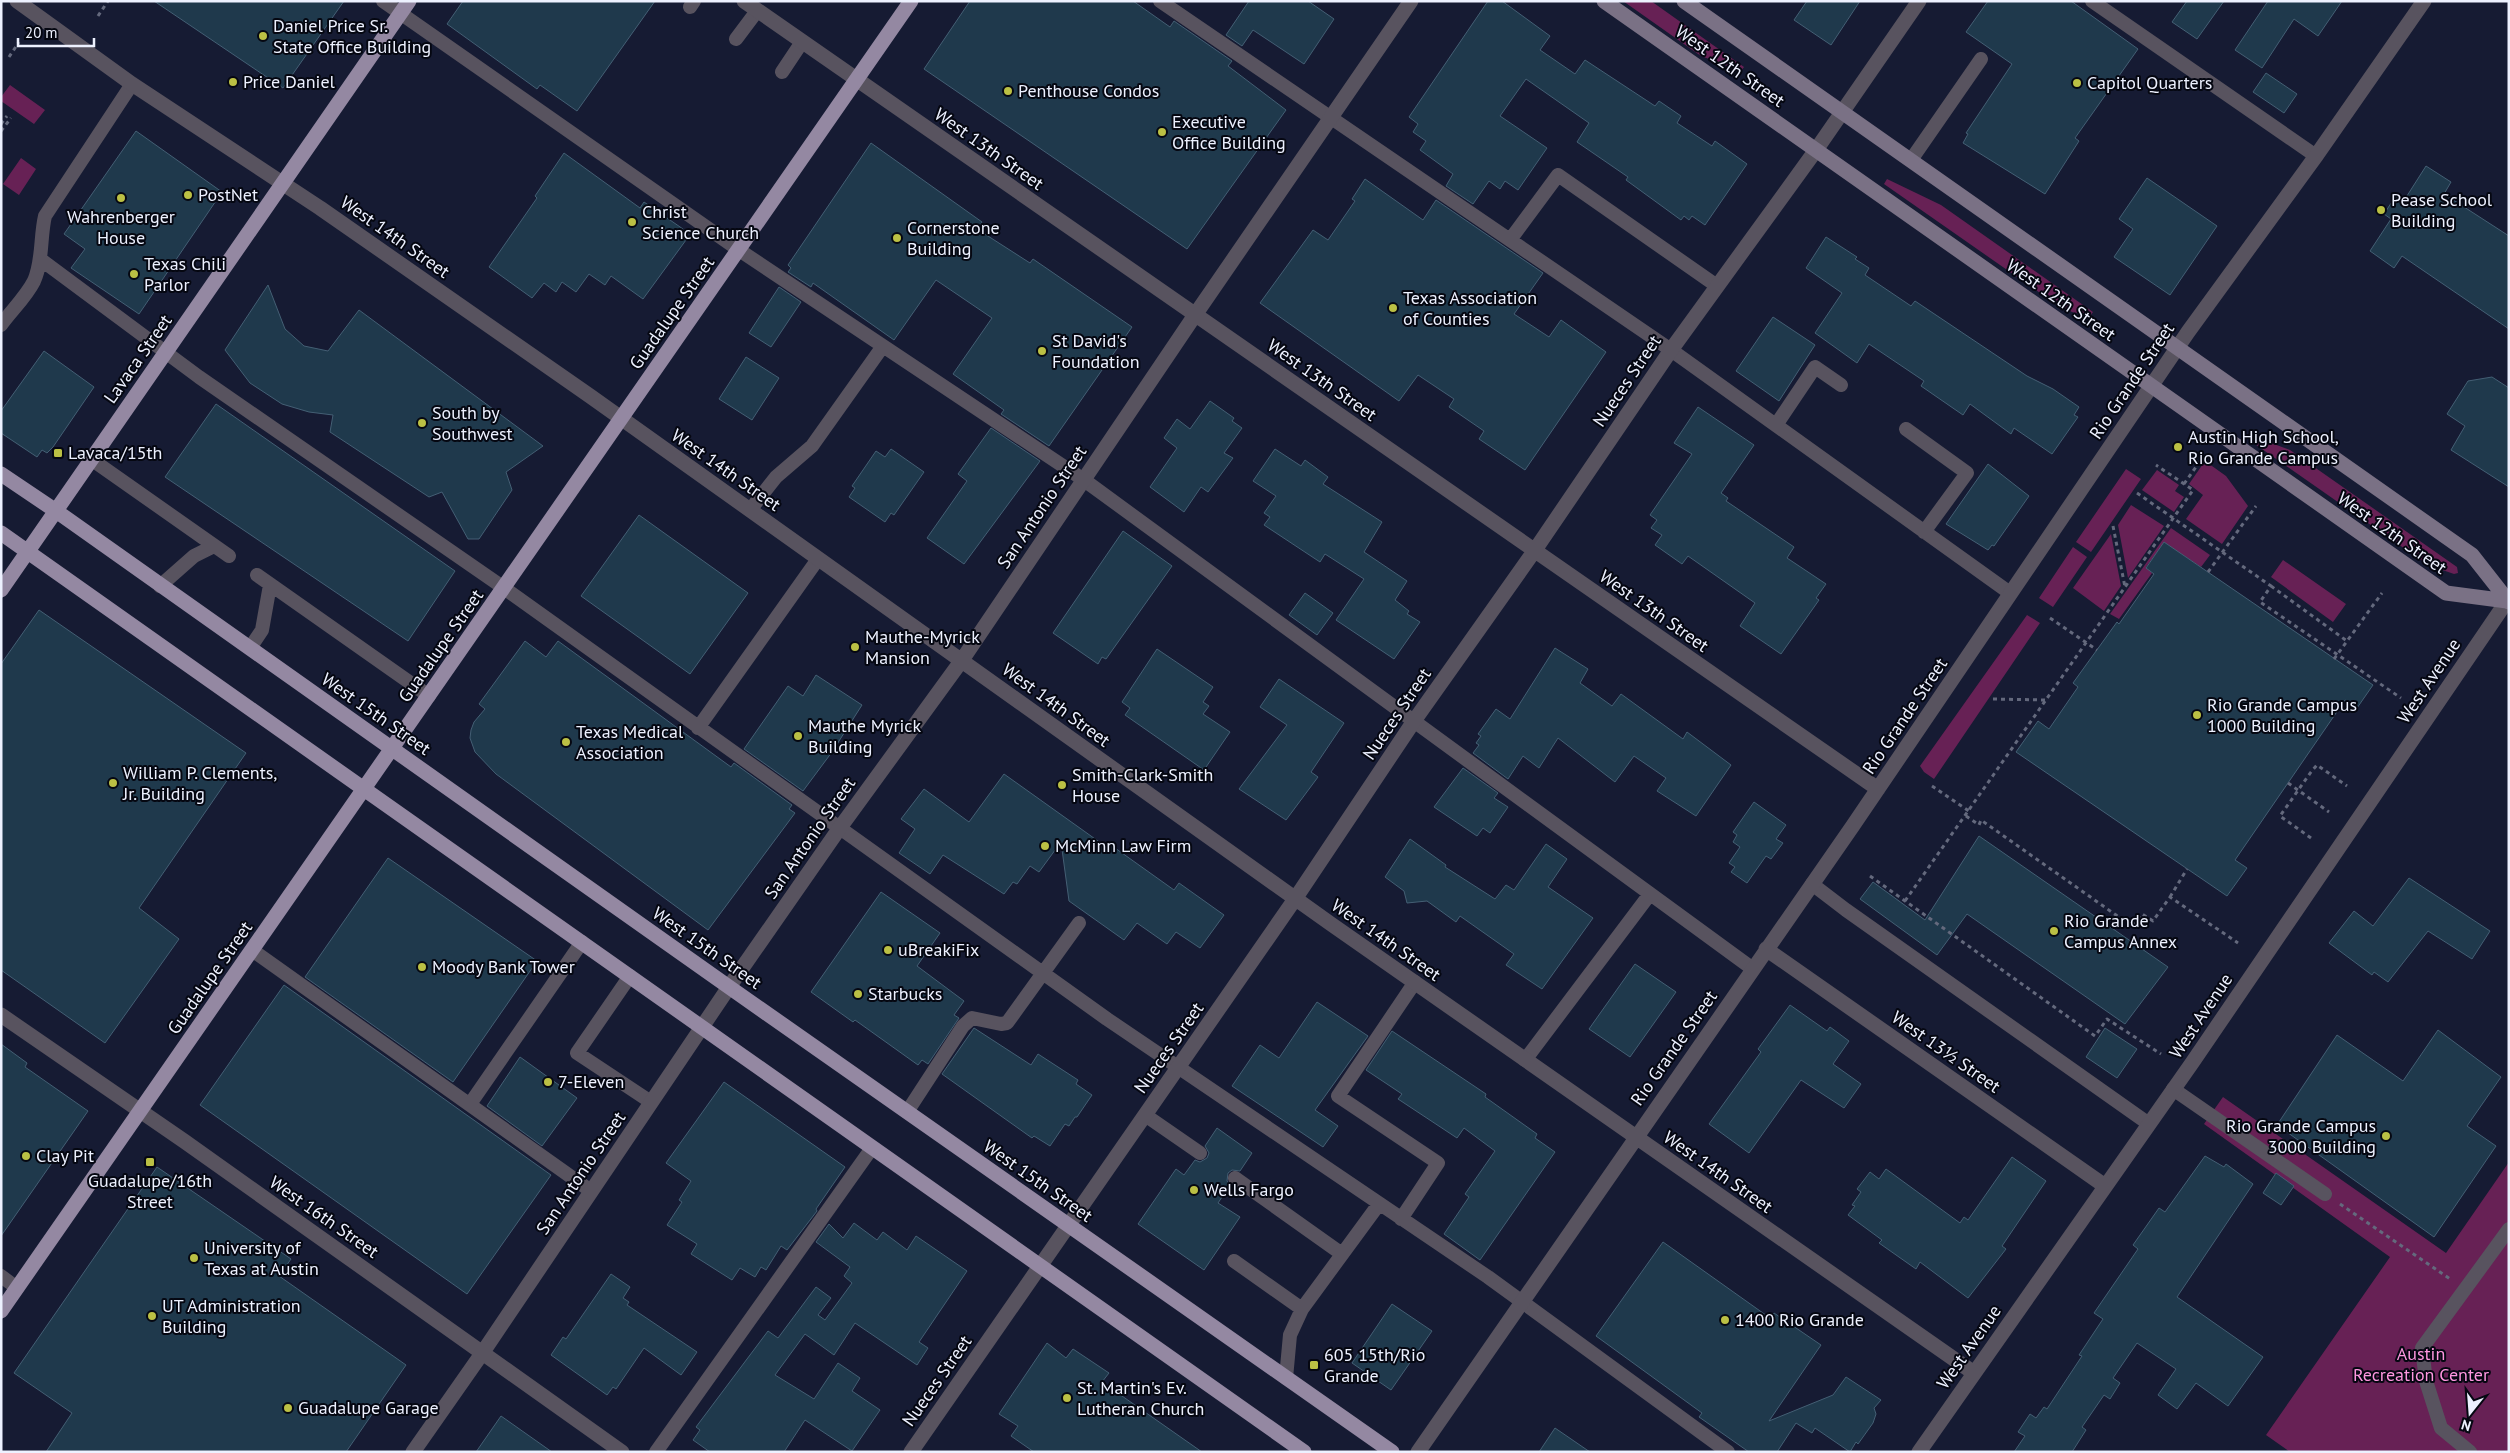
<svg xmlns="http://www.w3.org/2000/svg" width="2510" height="1453" viewBox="0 0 2510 1453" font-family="'PT Sans',sans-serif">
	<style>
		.green { fill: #672155 }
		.building { fill: #1f394c; stroke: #445f74 }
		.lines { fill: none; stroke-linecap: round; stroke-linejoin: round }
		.path { stroke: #64697d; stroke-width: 3; stroke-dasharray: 4 4; stroke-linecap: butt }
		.service { stroke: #58535f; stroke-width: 14 }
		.minor { stroke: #58535f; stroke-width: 15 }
		.secondary { stroke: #7a7185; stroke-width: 15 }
		.primary { stroke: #9488a2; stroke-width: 15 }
		.poi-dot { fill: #bbc044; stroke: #050711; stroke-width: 2 }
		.labels { text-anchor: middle; stroke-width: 4; stroke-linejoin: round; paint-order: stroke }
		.poi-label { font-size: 18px; fill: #edf1ff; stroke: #050711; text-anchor: start }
		.street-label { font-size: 18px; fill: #edf1ff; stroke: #050711 }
		.park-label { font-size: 18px; fill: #ff97e0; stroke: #050711 }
	</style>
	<rect width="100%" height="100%" fill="#161b33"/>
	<path class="green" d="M1623 1H1651L1744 67 1741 71 1701 56Z
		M10 85 45 110 34 124 1 101V97Z
		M21 158 36 169 19 195 3 184Z
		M1887 179 1941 205 2093 312 2090 316 2072 312 2053 302 1884 184Z
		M2255 437 2290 450 2457 567 2458 573 2454 574 2428 565 2252 442Z
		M2205 461 2226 476 2248 506 2222 544 2186 519 2203 495 2189 484Z
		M2126 469 2141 479 2091 552 2076 542Z
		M2157 470 2179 485 2175 491 2184 497 2174 512 2142 490Z
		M2131 505 2164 526 2128 578 2118 525Z
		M2171 528 2210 555 2201 567 2164 543 2146 567 2152 573 2119 619 2110 614Z
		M2111 534 2121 586 2104 611 2073 588Z
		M2073 547 2087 557 2053 607 2039 598Z
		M2283 560 2346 604 2333 622 2271 577Z
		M2027 615 2040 623 1934 779 1924 772 1920 766Z
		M2223 1097 2446 1253 2509 1162V1452H2290L2266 1435 2390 1257 2204 1124Z"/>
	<path class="building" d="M154 1H344L283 88Z
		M463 1H655L577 111 540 85 537 89 447 24Z
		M970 1H1133L1170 27 1174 21 1232 61 1228 66 1286 110 1187 249 924 69Z
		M1249 1H1308L1334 19 1304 64 1253 30 1242 46 1226 35Z
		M1488 1H1502L1550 36 1540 50 1575 74 1585 60 1655 106 1659 101 1681 116 1677 123 1712 146 1715 141 1747 164 1705 225 1692 216 1689 220 1684 216 1681 220 1626 180 1628 177 1577 142 1589 123 1526 79 1500 116 1547 148 1518 190 1505 181 1500 189 1489 181 1473 204 1446 186 1453 174 1420 150 1426 141 1413 132 1418 124 1409 117Z
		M1807 1H1860L1831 45 1794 20Z
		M1988 1H2071L2138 49 2075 138 2079 141 2045 194 1963 143 1968 134 1966 133 2012 64 1966 32Z
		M2187 1H2224L2197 39 2172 22Z
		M2268 1H2342L2318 36 2294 19 2262 68 2235 50Z
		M2266 73 2297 94 2284 113 2253 92Z
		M136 131 222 192 139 314 71 268 85 249 64 234Z
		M871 143 982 222 977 229 1030 263 1033 259 1132 327 1049 446 1001 414 1004 410 953 374 992 318 936 280 894 340 813 283 811 287 788 272 791 268 788 265Z
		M564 153 640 208 644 202 683 229 679 235 686 240 643 299 611 276 605 285 589 274 576 292 562 282 556 292 544 283 532 298 489 267 537 198 535 196Z
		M2426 166 2451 182 2444 194 2509 236V329L2402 256 2394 268 2370 251 2391 219 2384 214 2397 194 2405 199Z
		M2147 178 2217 226 2170 295 2114 257 2133 229 2119 219Z
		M1365 179 1423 220 1436 200 1543 273 1514 314 1549 337 1561 320 1606 352 1525 470 1479 439 1484 431 1449 407 1454 399 1418 375 1399 401 1260 303 1313 230 1328 240 1355 201 1352 199Z
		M1826 237 1857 257 1855 259 1869 268 1865 275 1911 306 1915 301 2027 376 2053 389 2079 407 2074 415 2078 417 2052 454 2014 428 2011 434 1970 404 1963 415 1921 386 1924 381 1869 344 1857 363 1815 333 1842 293 1806 268Z
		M268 285 285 329 304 346 328 351 359 310 543 446 506 472 512 490 479 539H468L442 492 429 497 330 432 333 415 309 412 282 404 250 383 225 350Z
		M779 287 801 302 771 347 749 333Z
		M1773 317 1815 345 1779 401 1736 371Z
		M44 351 94 387 53 447 47 453 42 450 37 457 1 433V411Z
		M746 357 779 378 752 420 719 399Z
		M2492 377 2509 388V487L2451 450 2465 426 2447 414 2468 381Z
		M1210 401 1234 418 1232 421 1242 428 1224 453 1233 458 1208 492 1201 487 1184 512 1150 487 1177 448 1164 438 1177 419 1190 429Z
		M216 404 455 571 408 641 165 477Z
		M1698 407 1754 445 1721 493 1728 498 1726 501 1794 547 1787 558 1826 584 1816 598 1819 600 1781 654 1740 626 1755 603 1688 556 1682 564 1655 545 1662 535 1651 528 1657 520 1650 515 1692 454 1674 443Z
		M991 428 1040 461 964 564 927 538 967 481 958 474Z
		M891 449 924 472 894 515 891 513 885 522 849 497 855 488 852 486 876 451 885 457Z
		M1275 449 1301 466 1305 460 1328 477 1323 484 1382 522 1364 552 1407 581 1395 600 1409 611 1407 614 1420 622 1394 659 1336 620 1364 579 1325 554 1320 562 1264 525 1270 517 1264 513 1276 496 1253 481Z
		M1988 464 2029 496 1994 546 1992 545 1988 550 1946 524Z
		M639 515 748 593 690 674 581 596Z
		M1123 531 1172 566 1106 659 1102 657 1098 664 1053 633Z
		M2164 542 2373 685 2357 708 2345 700 2235 860 2247 868 2227 896 2016 752 2038 721 2049 729 2078 687 2073 683 2117 622 2119 624 2154 574 2146 568Z
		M1305 593 1333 613 1317 635 1289 615Z
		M39 610 246 753 139 908 179 939 105 1043 1 970V664Z
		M525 641 546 657 558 641 731 767 734 763 792 805 789 809 795 813 708 930 496 774 475 752 470 738 471 730 474 722 485 709 479 704Z
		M1555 648 1588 669 1580 683 1612 706 1621 694 1683 739 1687 732 1731 765 1696 816 1657 791 1666 778 1634 756 1615 782 1558 738 1539 768 1523 756 1508 779 1473 753 1479 745 1476 743 1481 736 1478 734 1496 709 1510 719Z
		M1157 649 1213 687 1203 702 1209 706 1203 714 1230 732 1204 770 1125 715 1130 708 1122 702Z
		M816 675 862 705 832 752 803 791 744 749 788 686 803 696Z
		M1279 679 1344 723 1311 772 1318 777 1286 820 1239 789 1287 725 1260 707Z
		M1463 768 1498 793 1494 798 1508 807 1490 833 1483 828 1477 836 1434 807Z
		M1004 774 1105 846 1108 843 1174 890 1179 883 1224 915 1200 948 1176 932 1167 944 1137 923 1124 940 1069 901 1061 842 1039 872 1030 866 1017 884 1013 882 1004 894 943 855 930 874 899 853 915 829 901 819 924 789 969 822Z
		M1754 802 1786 825 1776 839 1783 843 1771 859 1766 856 1747 883 1731 872 1735 867 1729 863 1740 847 1733 842 1737 835 1733 832Z
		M1979 836 2168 967 2125 1024 1967 914 1937 955 1860 899 1873 882 1925 920Z
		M1410 839 1446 865 1445 867 1495 899 1506 885 1514 890 1546 844 1567 859 1548 887 1593 918 1542 989 1506 965 1514 954 1460 916 1456 922 1427 901 1407 903 1404 891 1385 877Z
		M388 858 537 961 453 1082 305 977Z
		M2409 878 2490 931 2472 959 2428 931 2388 982 2374 972 2372 975 2329 943 2354 911 2373 926Z
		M881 892 940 933 917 966 964 1001 954 1015 959 1018 928 1064 922 1060 918 1065 855 1020 853 1022 811 992Z
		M1635 964 1676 992 1630 1057 1589 1029Z
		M284 985 551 1175 467 1294 200 1105Z
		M1317 1002 1368 1036 1315 1110 1338 1126 1323 1147 1232 1086 1260 1045 1279 1058Z
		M1790 1005 1827 1031 1830 1027 1849 1041 1833 1064 1861 1084 1844 1108 1801 1080 1749 1153 1709 1124 1761 1052 1758 1049Z
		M974 1028 1031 1065 1038 1054 1078 1080 1076 1084 1092 1095 1077 1117H1075L1069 1126 1065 1124 1050 1146 1034 1136 1032 1138 942 1074Z
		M2105 1028 2137 1049 2117 1078 2086 1057Z
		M2438 1030 2501 1077 2467 1126 2496 1146 2434 1237 2277 1125 2337 1035 2403 1081Z
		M1392 1031 1486 1094 1485 1097 1537 1134 1535 1138 1555 1152 1480 1260 1444 1234 1469 1197 1465 1194 1495 1151 1464 1128 1457 1138 1398 1099 1402 1094 1366 1070Z
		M1 1044 27 1063 25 1067 88 1111 1 1236Z
		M520 1057 577 1098 542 1146 487 1106Z
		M724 1082 845 1167 816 1209 817 1211 787 1250 781 1246 766 1270 761 1267 755 1277 740 1268 732 1280 691 1254 697 1244 667 1225 682 1202 679 1200 691 1181 666 1163Z
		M1217 1128 1252 1153 1240 1171 1232 1170 1228 1173 1227 1181 1230 1185 1218 1203 1240 1217 1204 1270 1138 1224 1176 1169 1184 1175 1195 1160 1200 1162 1207 1158 1209 1153 1205 1146Z
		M2205 1156 2224 1167 2226 1164 2253 1184 2177 1297 2263 1357 2228 1406 2196 1383 2177 1409 2158 1395 2176 1369 2137 1343 2113 1378 2120 1383 2110 1399 2104 1395 2082 1427 2086 1430 2072 1452H2014L2025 1436 2018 1432 2030 1414 2036 1418 2044 1407 2047 1409 2082 1356 2079 1355 2103 1319 2094 1313 2138 1249 2133 1245 2159 1208 2165 1212Z
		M2012 1157 2046 1181 2002 1246 2006 1249 1968 1298 1920 1262 1916 1269 1879 1243 1882 1240 1848 1215 1855 1206 1852 1205 1861 1192 1857 1189 1870 1172 1879 1179 1886 1169 1960 1223 1964 1217 1968 1220Z
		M157 1167 291 1259 279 1276 406 1365 346 1452H46L72 1413 14 1373Z
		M2276 1173 2294 1186 2281 1205 2263 1193Z
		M854 1223 877 1240 883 1232 907 1250 916 1236 967 1271 919 1342 928 1348 917 1365 855 1323 834 1355 805 1334 775 1375 814 1399 838 1363 860 1378 852 1391 880 1410 852 1451 805 1420 784 1452H710L693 1440 700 1430 696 1427 768 1331 778 1338 816 1287 831 1298 818 1315 825 1320 852 1283 844 1276 850 1267 816 1242 829 1224 843 1238Z
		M1663 1242 1770 1318 1774 1313 1821 1345 1769 1421 1833 1395 1846 1377 1881 1400 1874 1408 1876 1414 1873 1423 1858 1444 1856 1442 1850 1452 1815 1428 1812 1433 1796 1423 1777 1452H1749L1699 1417 1702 1413 1596 1336Z
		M611 1274 630 1287 623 1298 629 1302 627 1305 697 1352 681 1375 644 1348 616 1389 613 1387 607 1395 551 1355 563 1337 566 1339Z
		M1392 1304 1432 1331 1391 1390 1352 1363Z
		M1047 1343 1066 1358 1073 1349 1109 1373 1102 1382 1202 1452H1034L1011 1436 1018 1426 999 1414Z
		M501 1416 552 1452H476Z
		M1555 1428 1590 1452H1539Z"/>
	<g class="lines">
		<path class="path" d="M98 16 108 1
			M9 57 19 42
			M1 124 7 116
			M1 131 11 118
			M2184 484 2203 457
			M2137 493 2271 586 2260 602 2401 698
			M2113 526 2125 587
			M2208 572 2256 506
			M2271 586 2347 641
			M2050 618 2097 650
			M2334 659 2382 593
			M1993 699 2046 700
			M2288 783 2329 812
			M1932 786 1969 811
			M1966 816 1979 825 1981 820 2133 927 2142 914 2153 921 2170 897 2238 943
			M2311 838 2280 816 2311 772 2317 765 2347 786
			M1870 876 2095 1036 2107 1019 2161 1054
			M2170 897 2187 869
			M1905 901 2193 490 2156 465
			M2340 1204 2450 1279"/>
		<path class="service" d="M383 1 739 250 1084 480 1753 969
			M1160 1 1671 350 2010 593
			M2092 1 2316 156
			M690 7 694 1
			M736 39 757 11
			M782 72 802 42
			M1911 160 1981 59
			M1510 240 1558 175 1717 286
			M40 259 199 377 504 588 1107 1019 1488 1277 1728 1452
			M1 325C11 311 26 297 34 281 43 261 40 237 45 216L132 84
			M1776 425 1815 367 1841 385
			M1906 429 1967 473 1924 532
			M91 459 229 556
			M750 510 776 477 812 446 883 346
			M257 575 429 696
			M160 586 194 556 214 546
			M250 648 262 630 270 585
			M698 728 818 559
			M1812 884 1846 910 2149 1124
			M252 950 591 1191
			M630 976 577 1053 651 1102
			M1525 1060 1650 894
			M2173 1089 2325 1194
			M470 1104 582 942
			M907 1112 963 1026 972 1018 1001 1024 1007 1023 1079 923
			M1145 1115 1200 1153
			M1235 1178 1342 1254
			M1401 1219 1438 1163 1338 1096 1415 982
			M1234 1261 1302 1309
			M1 1276 17 1288
			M1286 1378 1290 1335 1302 1309 1379 1204
			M656 1452 872 1148
			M2470 1452 2441 1428 2426 1381 2422 1348 2509 1229"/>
		<path class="minor" d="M17 1 132 84 320 208 590 396 1331 924 1974 1373
			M744 1 1878 789
			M1766 949 2105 1186
			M1 1015 184 1141 622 1452
			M413 1452 483 1352 729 987 839 829 962 660 1195 315 1411 1
			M911 1452 1295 899 1414 721 1535 550 1671 350 1816 150 1919 1
			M1418 1452 1852 827 2188 332 2316 156 2424 1
			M1919 1452 2192 1063 2509 598"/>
		<path class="secondary" d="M1604 1 2446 593 2507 601
			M1684 1 2472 555 2509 602"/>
		<path class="primary" d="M1 474 56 511 729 987 1392 1452
			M1 533 1304 1452
			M1 590 409 1
			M1 1311 911 1"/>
	</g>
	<g class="poi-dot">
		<circle cx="263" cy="36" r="5"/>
		<circle cx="233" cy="82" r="5"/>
		<circle cx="2077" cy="83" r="5"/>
		<circle cx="1008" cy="91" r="5"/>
		<circle cx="1162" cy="132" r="5"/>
		<circle cx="188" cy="195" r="5"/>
		<circle cx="121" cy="198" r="5"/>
		<circle cx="2381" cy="210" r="5"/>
		<circle cx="632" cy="222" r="5"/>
		<circle cx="897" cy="238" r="5"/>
		<circle cx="134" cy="274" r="5"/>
		<circle cx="1393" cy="308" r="5"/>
		<circle cx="1042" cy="351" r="5"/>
		<circle cx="422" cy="423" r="5"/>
		<circle cx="2178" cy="447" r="5"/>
		<rect x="53" y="448" width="10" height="10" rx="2.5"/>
		<circle cx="855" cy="647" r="5"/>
		<circle cx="2197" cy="715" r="5"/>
		<circle cx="798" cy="736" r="5"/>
		<circle cx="566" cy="742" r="5"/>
		<circle cx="113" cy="783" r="5"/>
		<circle cx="1062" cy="785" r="5"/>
		<circle cx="1045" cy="846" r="5"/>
		<circle cx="2054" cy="931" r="5"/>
		<circle cx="888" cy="950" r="5"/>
		<circle cx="422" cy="967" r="5"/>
		<circle cx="858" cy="994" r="5"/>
		<circle cx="548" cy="1082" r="5"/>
		<circle cx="2386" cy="1136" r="5"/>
		<circle cx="26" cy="1156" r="5"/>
		<rect x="145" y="1157" width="10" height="10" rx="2.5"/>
		<circle cx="1194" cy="1190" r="5"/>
		<circle cx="194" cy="1258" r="5"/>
		<circle cx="152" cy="1316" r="5"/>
		<circle cx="1725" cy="1320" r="5"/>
		<rect x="1309" y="1360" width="10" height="10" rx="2.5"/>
		<circle cx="1067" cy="1398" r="5"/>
		<circle cx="288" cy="1408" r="5"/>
	</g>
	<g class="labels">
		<g class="poi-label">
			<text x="273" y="32">Daniel Price Sr.<tspan x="273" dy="21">State Office Building</tspan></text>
			<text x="243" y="88">Price Daniel</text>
			<text x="2087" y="89">Capitol Quarters</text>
			<text x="1018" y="97">Penthouse Condos</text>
			<text x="1172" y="128">Executive<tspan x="1172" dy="21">Office Building</tspan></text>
			<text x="198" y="201">PostNet</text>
			<text x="2391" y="206">Pease School<tspan x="2391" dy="21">Building</tspan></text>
			<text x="642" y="218">Christ<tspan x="642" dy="21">Science Church</tspan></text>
			<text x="121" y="223" text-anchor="middle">Wahrenberger<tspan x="121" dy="21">House</tspan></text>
			<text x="907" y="234">Cornerstone<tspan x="907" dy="21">Building</tspan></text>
			<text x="144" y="270">Texas Chili<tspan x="144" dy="21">Parlor</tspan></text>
			<text x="1403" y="304">Texas Association<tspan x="1403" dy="21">of Counties</tspan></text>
			<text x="1052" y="347">St David's<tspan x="1052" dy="21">Foundation</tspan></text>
			<text x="432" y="419">South by<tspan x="432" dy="21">Southwest</tspan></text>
			<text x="2188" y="443">Austin High School,<tspan x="2188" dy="21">Rio Grande Campus</tspan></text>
			<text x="68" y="459">Lavaca/15th</text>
			<text x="865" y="643">Mauthe-Myrick<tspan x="865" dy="21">Mansion</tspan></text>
			<text x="2207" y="711">Rio Grande Campus<tspan x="2207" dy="21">1000 Building</tspan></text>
			<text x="808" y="732">Mauthe Myrick<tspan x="808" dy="21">Building</tspan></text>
			<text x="576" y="738">Texas Medical<tspan x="576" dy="21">Association</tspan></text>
			<text x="123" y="779">William P. Clements,<tspan x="123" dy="21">Jr. Building</tspan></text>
			<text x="1072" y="781">Smith-Clark-Smith<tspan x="1072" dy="21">House</tspan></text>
			<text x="1055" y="852">McMinn Law Firm</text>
			<text x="2064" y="927">Rio Grande<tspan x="2064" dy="21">Campus Annex</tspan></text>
			<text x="898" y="956">uBreakiFix</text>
			<text x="432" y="973">Moody Bank Tower</text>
			<text x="868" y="1000">Starbucks</text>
			<text x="558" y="1088">7-Eleven</text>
			<text x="2376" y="1132" text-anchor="end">Rio Grande Campus<tspan x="2376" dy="21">3000 Building</tspan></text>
			<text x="36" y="1162">Clay Pit</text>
			<text x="150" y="1187" text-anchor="middle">Guadalupe/16th<tspan x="150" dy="21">Street</tspan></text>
			<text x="1204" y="1196">Wells Fargo</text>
			<text x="204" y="1254">University of<tspan x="204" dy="21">Texas at Austin</tspan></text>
			<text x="162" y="1312">UT Administration<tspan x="162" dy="21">Building</tspan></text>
			<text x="1735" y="1326">1400 Rio Grande</text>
			<text x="1324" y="1361">605 15th/Rio<tspan x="1324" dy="21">Grande</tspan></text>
			<text x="1077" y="1394">St. Martin's Ev.<tspan x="1077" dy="21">Lutheran Church</tspan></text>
			<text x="298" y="1414">Guadalupe Garage</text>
		</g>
		<g class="street-label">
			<text transform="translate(1730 66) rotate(35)" y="6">West 12th Street</text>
			<text transform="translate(989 149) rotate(35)" y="6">West 13th Street</text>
			<text transform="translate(395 237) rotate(35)" y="6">West 14th Street</text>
			<text transform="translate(2061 300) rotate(35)" y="6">West 12th Street</text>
			<text transform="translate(672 313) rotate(-55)" y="6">Guadalupe Street</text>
			<text transform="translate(138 359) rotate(-55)" y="6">Lavaca Street</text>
			<text transform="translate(1322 380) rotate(35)" y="6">West 13th Street</text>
			<text transform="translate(1627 381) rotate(-56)" y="6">Nueces Street</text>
			<text transform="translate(2132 381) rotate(-56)" y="6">Rio Grande Street</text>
			<text transform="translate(726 470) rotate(35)" y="6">West 14th Street</text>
			<text transform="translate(1042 507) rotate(-56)" y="6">San Antonio Street</text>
			<text transform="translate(2392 533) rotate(35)" y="6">West 12th Street</text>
			<text transform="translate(1654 611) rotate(35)" y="6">West 13th Street</text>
			<text transform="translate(441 646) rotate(-55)" y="6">Guadalupe Street</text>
			<text transform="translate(2429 681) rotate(-56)" y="6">West Avenue</text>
			<text transform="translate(1056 705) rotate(36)" y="6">West 14th Street</text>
			<text transform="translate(376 714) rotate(35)" y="6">West 15th Street</text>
			<text transform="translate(1397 714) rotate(-56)" y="6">Nueces Street</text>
			<text transform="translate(1905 716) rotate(-56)" y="6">Rio Grande Street</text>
			<text transform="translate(810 838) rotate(-55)" y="6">San Antonio Street</text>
			<text transform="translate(1386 940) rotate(35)" y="6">West 14th Street</text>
			<text transform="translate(707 948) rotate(35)" y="6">West 15th Street</text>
			<text transform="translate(210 978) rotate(-55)" y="6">Guadalupe Street</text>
			<text transform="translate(2201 1016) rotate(-56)" y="6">West Avenue</text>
			<text transform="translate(1169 1048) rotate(-55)" y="6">Nueces Street</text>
			<text transform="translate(1674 1048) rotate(-55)" y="6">Rio Grande Street</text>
			<text transform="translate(1946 1052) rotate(35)" y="6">West 13½ Street</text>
			<text transform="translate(1718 1172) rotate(35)" y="6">West 14th Street</text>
			<text transform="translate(581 1173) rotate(-56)" y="6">San Antonio Street</text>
			<text transform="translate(1038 1181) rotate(35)" y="6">West 15th Street</text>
			<text transform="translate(324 1217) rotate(35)" y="6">West 16th Street</text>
			<text transform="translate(1969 1347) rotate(-55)" y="6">West Avenue</text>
			<text transform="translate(937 1381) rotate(-55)" y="6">Nueces Street</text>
		</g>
		<g class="park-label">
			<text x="2421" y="1360">Austin<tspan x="2421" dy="21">Recreation Center</tspan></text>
		</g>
	</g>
	<rect width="2510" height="1453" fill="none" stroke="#edf1ff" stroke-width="5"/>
	<g transform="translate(2470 1413) rotate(197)" stroke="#050711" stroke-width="4" paint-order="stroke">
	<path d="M0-4L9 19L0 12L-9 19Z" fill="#edf1ff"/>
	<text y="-8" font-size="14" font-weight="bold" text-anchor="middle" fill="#edf1ff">N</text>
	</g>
	<path d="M18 38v8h76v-8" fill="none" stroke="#edf1ff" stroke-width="2.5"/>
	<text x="25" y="38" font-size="15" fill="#edf1ff" stroke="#050711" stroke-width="4" paint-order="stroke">20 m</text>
</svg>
